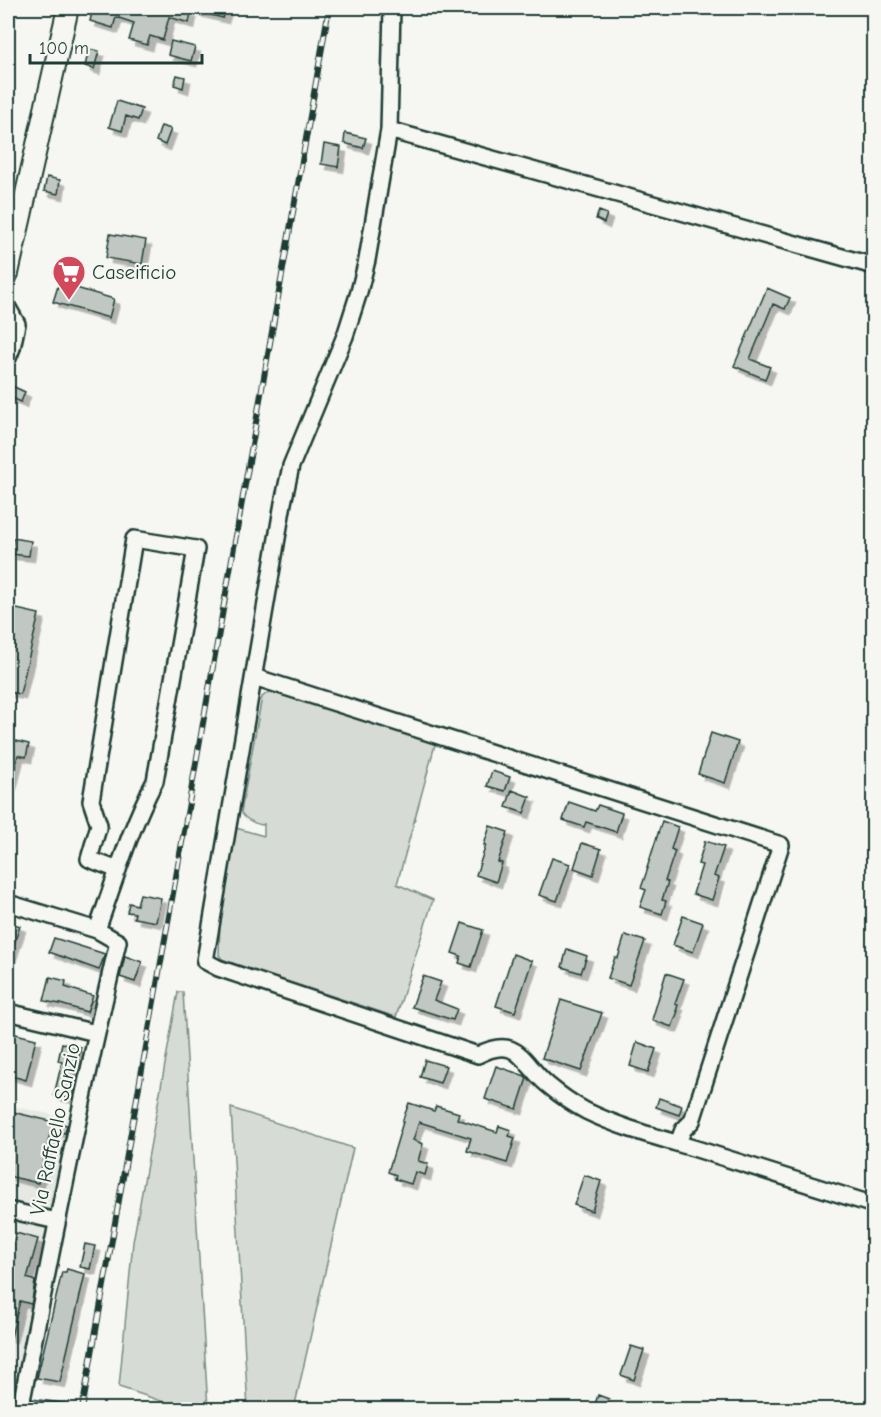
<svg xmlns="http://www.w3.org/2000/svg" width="881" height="1417" viewBox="0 0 881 1417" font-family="'Comic Neue',sans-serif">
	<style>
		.built { fill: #e6e8e4 }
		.green { fill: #d6dbd6; stroke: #7a8c85; stroke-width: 1.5 }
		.building { fill: #c1c8c3; stroke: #1f3d34; stroke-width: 1.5; filter: url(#shadow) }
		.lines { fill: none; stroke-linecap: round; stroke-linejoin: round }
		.minor-casing { stroke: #1f3d34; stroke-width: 20 }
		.major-casing { stroke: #1f3d34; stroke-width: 24 }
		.minor { stroke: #f6f6f2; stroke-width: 15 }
		.major { stroke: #f6f6f2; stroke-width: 20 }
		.rail-casing { stroke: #1f3d34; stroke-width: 6 }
		.rail { stroke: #f6f6f2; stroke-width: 4; stroke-dasharray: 11; stroke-linecap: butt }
		.labels { text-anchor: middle; stroke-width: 4.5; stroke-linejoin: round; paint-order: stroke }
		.poi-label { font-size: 21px; fill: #1f3d34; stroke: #f6f6f2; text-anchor: start }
		.street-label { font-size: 21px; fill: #1f3d34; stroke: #f6f6f2 }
	</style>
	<defs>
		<filter id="shadow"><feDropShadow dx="5.5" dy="5.5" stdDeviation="0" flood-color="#0004"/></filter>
	</defs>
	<rect width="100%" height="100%" fill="#f6f6f2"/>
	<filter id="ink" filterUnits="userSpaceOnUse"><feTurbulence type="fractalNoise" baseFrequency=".0167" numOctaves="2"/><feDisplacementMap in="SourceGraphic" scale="12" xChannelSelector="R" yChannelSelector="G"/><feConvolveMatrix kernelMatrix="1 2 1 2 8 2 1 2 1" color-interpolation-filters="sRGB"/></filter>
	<g filter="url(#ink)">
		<path class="built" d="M8 1105 75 1120 13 1409 8 1410Z"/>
		<path class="green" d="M277 690 436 741 397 884 433 900 396 1017 235 964 222 959 219 955 220 919 236 828 264 836V824L262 825C253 823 245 820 241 812L262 697 270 691Z
			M178 992H183L208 1409H185L119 1387 133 1242Z
			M231 1108 353 1148 294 1409H248Z"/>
		<path class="building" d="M93 8H172L191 13 189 23 169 17 163 40 150 36 147 45 129 40 134 23 116 17 113 28 90 21Z
			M195 8H226L223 18 195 11Z
			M171 41 195 47 191 61 168 55Z
			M89 49 99 51 94 69 85 66Z
			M177 75 185 77 183 88 174 85Z
			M117 101 142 109 138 120 126 116 122 131 109 127Z
			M161 126 171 129 165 145 156 141Z
			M345 133 366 138 363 148 344 143Z
			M324 144 341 147 338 167 321 164Z
			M47 177 60 180 58 194 44 191Z
			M599 211 607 214 604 223 596 219Z
			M110 234 146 240 142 264 106 258Z
			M59 283 114 299 109 318 53 302Z
			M767 288 790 298 785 309 773 304 750 359 770 367 765 379 734 366Z
			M8 384 25 392 21 402 8 396Z
			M13 538 31 541 29 556 11 554Z
			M8 607 39 614 20 694 8 692Z
			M711 733 738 742 725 783 698 774Z
			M8 739 29 744 26 757 18 755 11 784H8Z
			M492 771 510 777 505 791 487 786Z
			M512 790 530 797 524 813 506 807Z
			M569 802 595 811 598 805 622 813 616 832 586 822 584 827 563 820Z
			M662 821 678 827 671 849 675 851 665 881 668 882 662 900 666 901 662 914 640 907 646 890 641 888 648 868H647Z
			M490 826 508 832 498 862 502 863 496 882 476 875 486 845H484Z
			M705 841 724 847 714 876 719 878 712 900 693 894 702 865 698 864Z
			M582 843 601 849 593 875 574 868Z
			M552 858 570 864 557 901 539 895Z
			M140 894 161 898 156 922 134 918 135 913 127 912 129 903 137 905Z
			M683 916 703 923 693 952 673 945Z
			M8 922 20 926 9 960H8Z
			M462 923 483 930 471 967 459 963 461 956 452 953Z
			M625 935 645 941 629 985 608 978 615 957 618 958Z
			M54 938 105 954 99 970 49 952Z
			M567 949 587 956 581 973 562 967Z
			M513 954 532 961 515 1012 496 1006Z
			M125 956 142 962 135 982 120 977Z
			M666 973 684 979 675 1004 678 1005 676 1011H678L672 1027 652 1020Z
			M423 976 441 982 434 1000 457 1009 453 1020 412 1007Z
			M50 977 66 981 65 987 93 996 87 1012 60 1004 44 1001Z
			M561 1000 602 1013 581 1071 542 1058Z
			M8 1032 36 1039 26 1080 8 1075Z
			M637 1042 656 1049 648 1072 630 1066Z
			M62 1043 81 1047 73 1081 75 1082 71 1099 54 1095 62 1062 58 1061Z
			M425 1060 446 1066 440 1083 420 1077Z
			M496 1066 525 1076 527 1078 517 1109 485 1099Z
			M659 1098 682 1106 679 1115 656 1107Z
			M409 1103 434 1111 436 1106 459 1113 457 1119 497 1132 499 1126 511 1130 509 1136 515 1138 507 1163 467 1151 471 1138 419 1122 413 1140 423 1144 418 1161 428 1164 425 1175 415 1172 411 1184 395 1179 396 1175 388 1172 403 1122H402Z
			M8 1111 67 1125 65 1133 51 1130 38 1183 8 1176Z
			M584 1175 601 1181 592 1211 574 1205Z
			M16 1233 38 1239 27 1278 35 1281 32 1301 31 1304 20 1301 11 1337H8V1301L15 1275 8 1273V1262Z
			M85 1244 95 1246 90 1269 80 1267Z
			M67 1269 85 1274 60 1382 37 1378 62 1272H66Z
			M631 1346 644 1350 634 1380 621 1375Z
			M598 1395 609 1399 606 1410H593Z
			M32 1399 68 1404 67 1410H30Z"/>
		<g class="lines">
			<g class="minor-casing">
				<path id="minor" d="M392 8 389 130 367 260 359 292 345 336 291 466 283 503 205 961 218 968 478 1055C519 1033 523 1065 548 1085 560 1095 573 1104 586 1111 623 1129 664 1139 703 1151 760 1169 817 1187 874 1205
					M389 130 874 266
					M8 308 17 324 12 348 8 358
					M254 677 781 845 692 1121 683 1130 678 1143
					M8 903 97 930 118 942C81 1097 51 1253 20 1410
					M97 930C115 880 130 828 155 781L196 549 134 539 91 801 99 825 89 859 118 870
					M8 1012 96 1033
					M8 1210 57 1221"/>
			</g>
			<g class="major-casing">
				<path id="major" d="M8 273 68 8"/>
			</g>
			<use href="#minor" class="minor"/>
			<use href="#major" class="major"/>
			<g class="rail-casing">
				<path id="rail" d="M82 1410 329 8"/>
			</g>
			<use href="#rail" class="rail"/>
		</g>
	</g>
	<defs>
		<g id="supermarket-pin" transform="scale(1.725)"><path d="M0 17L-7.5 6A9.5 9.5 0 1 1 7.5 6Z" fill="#d1495b" stroke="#f6f6f2"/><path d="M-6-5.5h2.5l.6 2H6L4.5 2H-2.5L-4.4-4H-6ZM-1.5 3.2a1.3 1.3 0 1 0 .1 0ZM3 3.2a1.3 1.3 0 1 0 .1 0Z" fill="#fff"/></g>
	</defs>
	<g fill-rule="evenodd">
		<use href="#supermarket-pin" x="69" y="272"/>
	</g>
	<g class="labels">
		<g class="poi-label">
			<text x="92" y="279">Caseificio</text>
		</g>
		<g class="street-label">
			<text transform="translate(55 1129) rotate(-78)" y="7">Via Raffaello Sanzio</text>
		</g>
	</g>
	<rect width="881" height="1417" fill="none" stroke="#f6f6f2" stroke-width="30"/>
	<rect x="15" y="15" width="851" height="1387" fill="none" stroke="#1f3d34" stroke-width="2" filter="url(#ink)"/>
	<path d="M30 54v9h172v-9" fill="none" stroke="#1f3d34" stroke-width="3"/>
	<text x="39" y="54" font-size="18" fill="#1f3d34" stroke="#f6f6f2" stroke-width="4.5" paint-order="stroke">100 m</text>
</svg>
